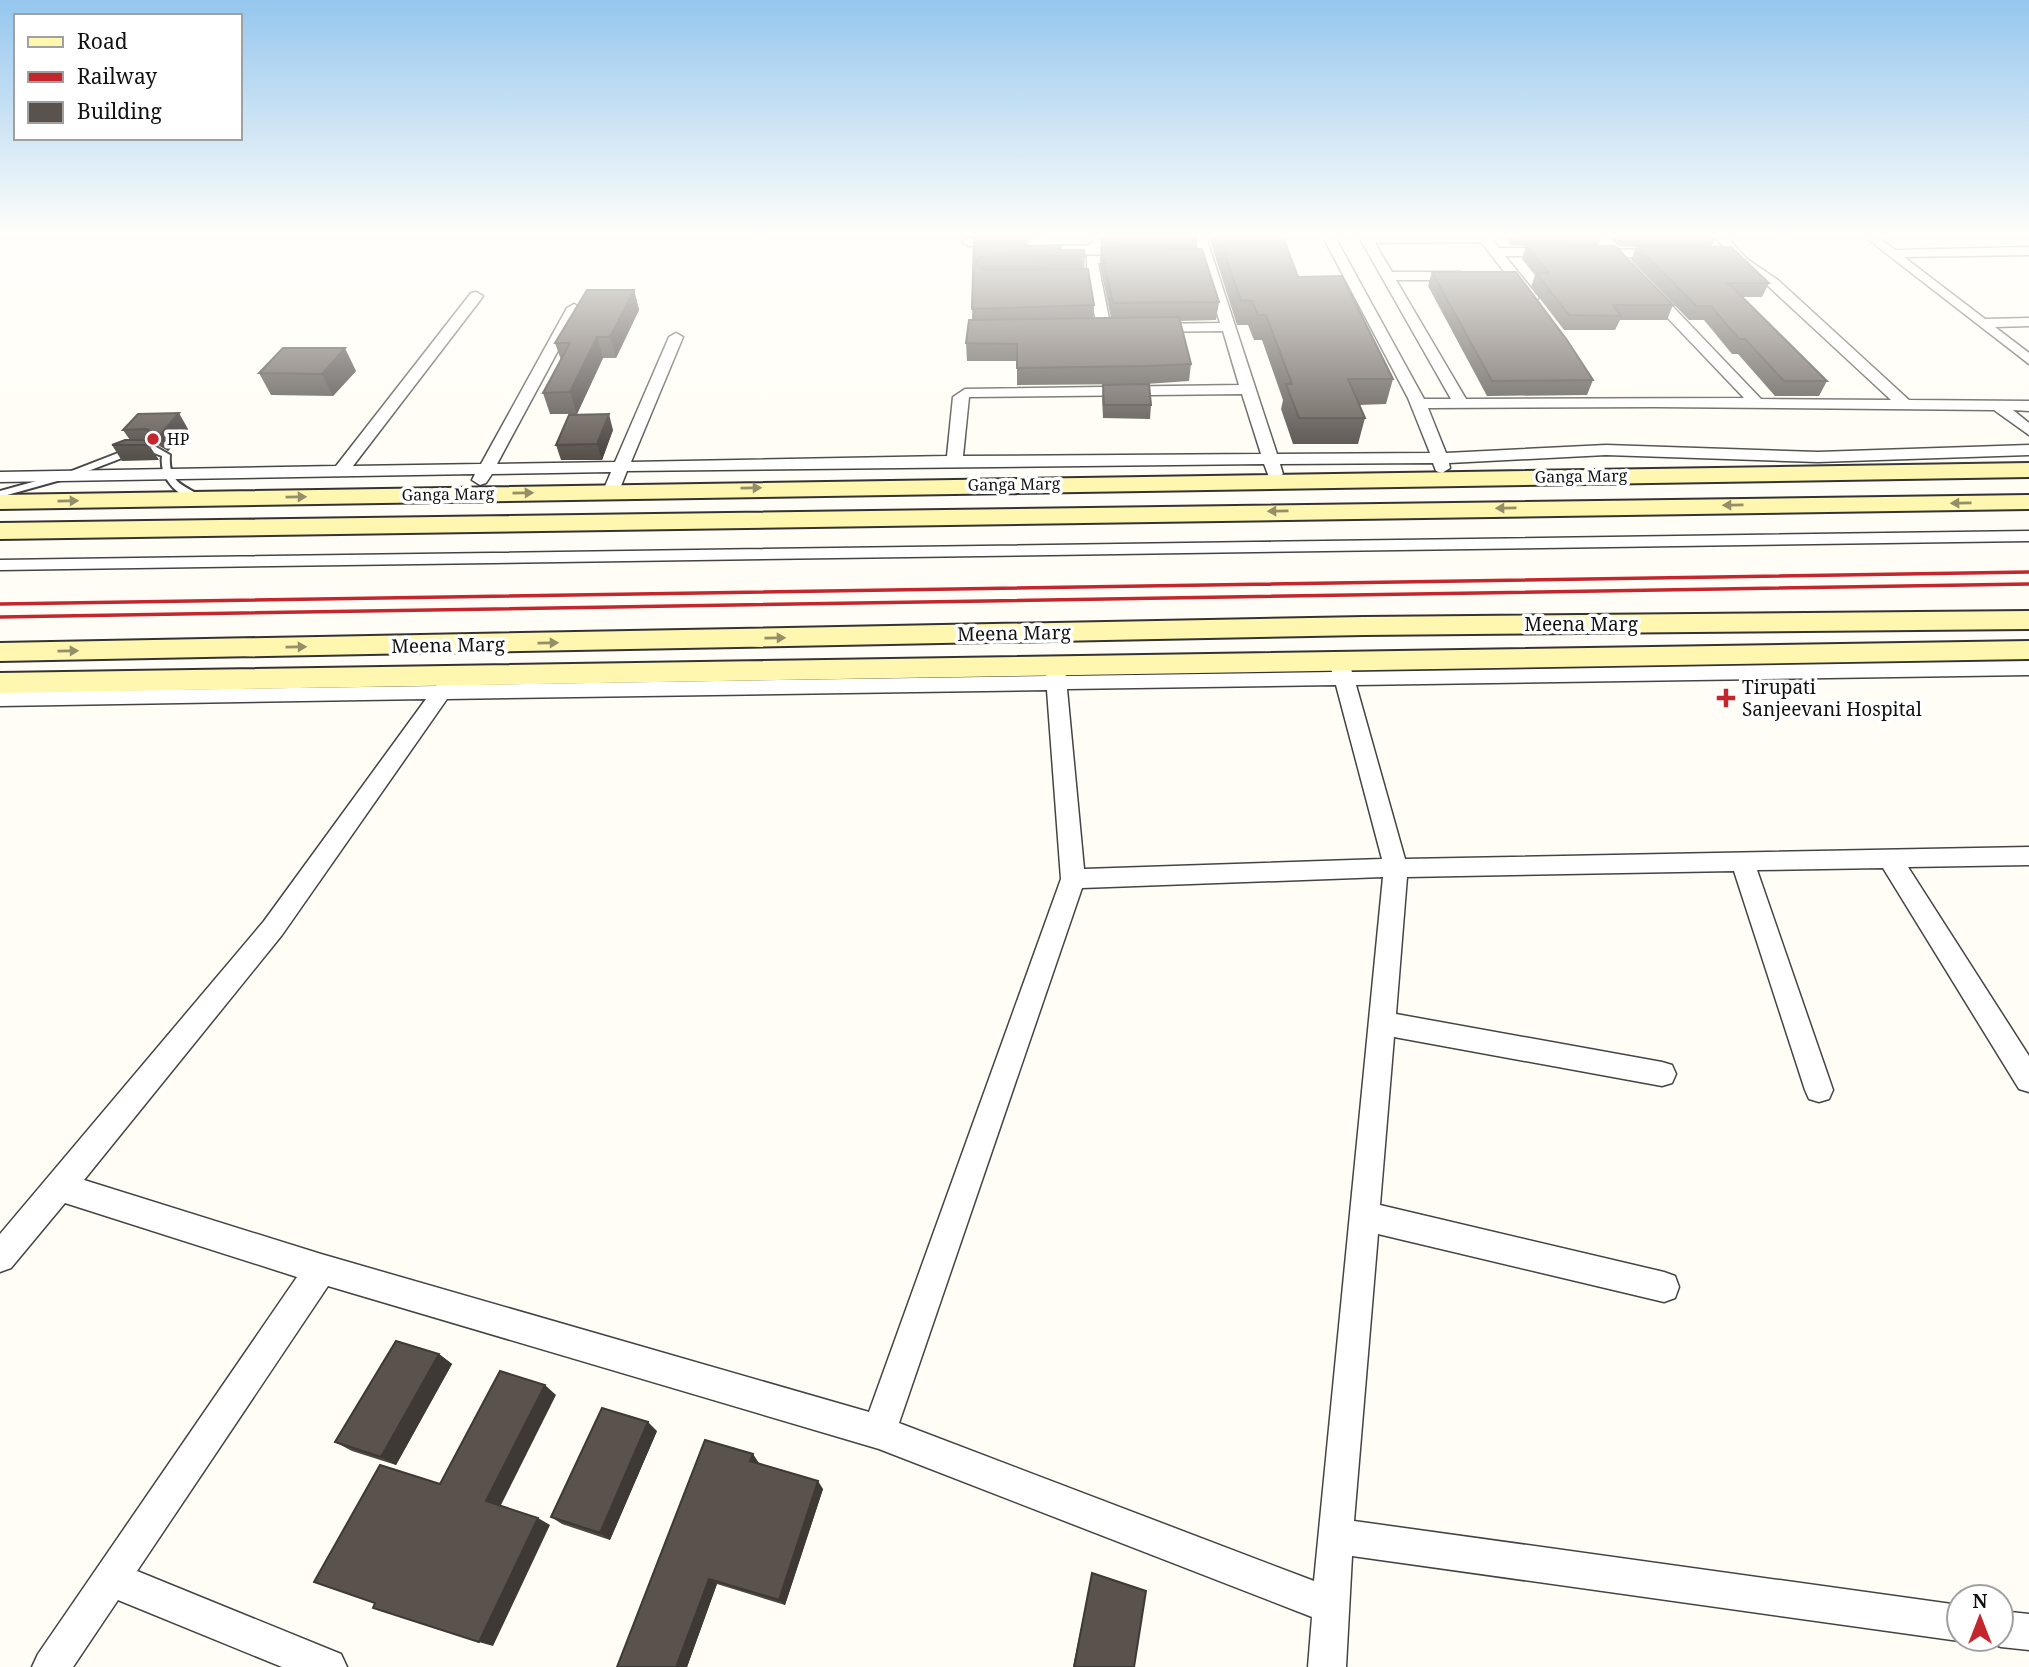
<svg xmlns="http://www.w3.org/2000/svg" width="2029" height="1667" viewBox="0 0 2029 1667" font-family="'Noto Serif',serif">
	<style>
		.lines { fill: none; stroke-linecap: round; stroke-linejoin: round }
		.lane-casing { stroke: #444; stroke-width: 4 }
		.street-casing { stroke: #444; stroke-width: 3 }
		.secondary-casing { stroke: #333; stroke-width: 4 }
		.lane { fill: #fff; fill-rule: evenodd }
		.street { fill: #fff; fill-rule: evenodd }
		.secondary { fill: #fff6b0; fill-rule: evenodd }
		.rail { stroke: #c4262e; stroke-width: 3.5 }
		.wall { fill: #4d4742 }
		.shaded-wall { fill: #3f3936 }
		.building { fill: #5a524d; stroke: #3f3936; stroke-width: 2 }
		.oneway { fill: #948f68 }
		.poi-dot { fill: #c4262e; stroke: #fff; stroke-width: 2.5 }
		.labels { text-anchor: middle; stroke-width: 7; stroke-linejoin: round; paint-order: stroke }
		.far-poi-label { font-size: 16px; fill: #111; stroke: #fff; text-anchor: start }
		.far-street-label { font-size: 16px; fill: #111; stroke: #fff }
		.street-label { font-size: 19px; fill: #111; stroke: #fff }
		.poi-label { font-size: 19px; fill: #111; stroke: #fff; text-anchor: start }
	</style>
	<rect width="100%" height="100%" fill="#fffdf5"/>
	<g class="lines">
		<g class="lane-casing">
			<path id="lane" d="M156 447 170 455C168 481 181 485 202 496V500C179 500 159 479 162 456L154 453H135L75 476 0 497V491L69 472 131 448Z"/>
		</g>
		<g class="street-casing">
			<path id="street" d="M1091 237 1093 240 1087 244 968 246 962 242 968 238Z
				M1194 237H1206L1277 454 1430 453 1408 398 1323 237H1335L1424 399H1451L1359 237H1490L1499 248H1553L1559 252 1553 256H1505L1539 298 1532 302 1527 301 1481 242 1375 243 1392 272H1461L1467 276 1461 280H1396L1466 399 1744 398 1644 293V287H1654L1761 399 1891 400 1768 286 1739 265 1715 237H1727L1747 259 1778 280 1909 400 2029 401V411L2013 410 2029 423V435L1994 410 1654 407 1428 408 1446 453 1606 445 1818 452 2029 445V455L1818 462 1606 455 1449 463 1450 468 1442 473 1436 471 1433 463 1280 464 1283 474 1275 479 1269 477 1264 464 627 471 619 491 611 496 603 491 611 472 492 474 486 483 480 485 472 480 475 474 0 482V472L336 466 471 293 476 292 483 296 481 299 353 466 481 464 567 308 574 304 581 308 497 464 615 462 669 337 676 333 683 337 631 462 947 456 953 397 965 389 1239 385 1223 331 1151 332 1144 328 1151 324 1220 323ZM1242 394 1261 454 963 456 969 397Z
				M1865 237H1878L1895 250 2029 247V255L1904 257 1985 319 2029 318V326L1995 327 2029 353V364Z
				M1594 249 1665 250 1671 254 1665 258 1590 256 1588 253Z
				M1087 256H1129L1135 260 1129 264 1098 263 1111 329 1109 332 1097 329 1089 282H1057L1051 278 1057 274H1087Z
				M2029 531V541L0 570V560Z
				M1340 658 1347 659 1352 672 2029 661V675L1356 685 1405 859 2029 847V865L1908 867 2029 1056V1092L2019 1089 1883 868 1757 870 1833 1090 1829 1099 1819 1102 1809 1099 1805 1090 1734 871 1407 877 1396 1014 1662 1062 1672 1065 1676 1074 1672 1083 1662 1086 1394 1037 1380 1205 1664 1272 1675 1276 1679 1287 1675 1298 1664 1302 1378 1234 1354 1521 1959 1605V1639H1965L1959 1641 1352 1556 1346 1667H1308L1312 1617 879 1449 328 1286 137 1571 341 1654 347 1667H282L118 1600 73 1667H32L38 1654 297 1277 65 1203 11 1268 0 1272V1234L264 921 426 699 0 706V692L436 686C442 677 446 674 456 677L457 685 1046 676 1045 668 1055 661 1062 663 1066 676 1332 672 1330 664ZM1336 685 1382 859 1084 869 1067 689ZM1047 690 1061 879 869 1412 321 1254 84 1180 282 935 447 699ZM1383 877 1314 1581 899 1423 1082 888Z
				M2001 1611 2029 1614V1650L2001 1647 1988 1642 1987 1639H2001Z"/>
		</g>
		<g class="secondary-casing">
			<path id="secondary" d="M2029 463V477L0 509V495Z
				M2029 495V509L0 539V523Z
				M2029 611V629L1364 635 0 661V643L1364 617Z
				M2029 641V659L0 693V673Z"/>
		</g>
		<use href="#lane" class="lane"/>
		<use href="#street" class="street"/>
		<use href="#secondary" class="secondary"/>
		<path class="rail" d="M0 604 2029 572
			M0 617 2029 584"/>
	</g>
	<path class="wall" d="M974 237 1027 246 1061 250 1085 256 1084 269 1094 305 1093 318H1111L1100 266 1101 237H1197V249L1219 302 1216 320 1180 321 1191 364 1189 381 1146 384 1017 385V361H967L966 343 972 320Z
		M1209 237H1283L1298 277 1393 379 1386 404 1359 405 1365 418 1358 444H1293L1281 409 1283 400 1262 340H1254L1248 325H1237Z
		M1504 237H1602L1598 246 1673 305 1667 320H1620L1615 330H1564L1531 287 1535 275 1522 259 1526 246 1511 245Z
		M1608 237H1716L1711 246 1769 283 1762 297H1742L1827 381 1819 396H1775L1738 354H1732L1704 320H1689L1631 260 1636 247 1619 246Z
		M1432 272 1593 380 1587 395 1487 396 1428 286Z
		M634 290 639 310 616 358H603L577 414H550L543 393 561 360 555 343Z
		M356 371 333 396 271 395 259 373Z
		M1103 385 1151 405 1150 419 1103 418 1102 398Z
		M138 414 188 429 168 451 156 444 149 445 159 460 122 461 112 445 130 440 123 430Z
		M613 430 602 460H561L556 445Z
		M439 1354 452 1364 396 1465 352 1451 335 1442Z
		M657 1431 610 1540 562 1524 551 1517Z
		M759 1463V1464L823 1489 785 1605 717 1584 687 1667H617Z
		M1092 1573 1134 1667H1073Z"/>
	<path class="shaded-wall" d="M634 290 639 310 616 358 610 337Z
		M597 337 603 358 577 414 570 392Z
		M345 348 356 371 333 396 322 374Z
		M179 413 188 429 168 451 159 436Z
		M609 414 613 430 602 460 597 444Z
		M439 1354 452 1364 396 1465 381 1457Z
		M545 1385 556 1395 499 1509 486 1501Z
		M648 1422 657 1431 610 1540 600 1533Z
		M753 1454 759 1463 757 1469 750 1461Z
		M818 1481 823 1489 785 1605 779 1600Z
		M538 1518 550 1525 493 1646 479 1642Z
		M709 1579 717 1584 687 1667H676Z"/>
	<path class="building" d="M974 237H1026L1027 246 1060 245 1061 250H1084L1085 256 979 257 975 264 984 270 1088 269 1094 305 972 309Z
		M1102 237H1197L1198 240 1103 239Z
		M1219 237H1283L1298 277 1342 276 1393 379H1348L1365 418H1299L1286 384H1292L1266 315H1258L1252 301 1241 300Z
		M1526 245 1615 246 1673 305H1613L1621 316 1569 315 1536 273H1549Z
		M1637 246 1731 247 1769 283H1728L1827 381H1784L1745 339H1739L1711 306H1696Z
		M1101 248 1202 249 1219 302 1113 303Z
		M1432 272H1516L1567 340 1593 380 1492 381Z
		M587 290H634L610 337H597L570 392 543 393 570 343H555Z
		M1179 317 1191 364 1148 366 1017 368V344L966 343 969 320Z
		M283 348H345L322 374 259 373Z
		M1149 384 1151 405H1104L1103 385Z
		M179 413 159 436 146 429 123 430 138 414Z
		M609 414 597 444 556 445 569 415Z
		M125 440H144L149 445H112Z
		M396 1341 439 1354 381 1457 335 1442Z
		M500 1371 545 1385 486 1501 538 1518 479 1642 373 1608 375 1603 314 1582 380 1465 440 1484Z
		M602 1408 648 1422 600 1533 551 1517Z
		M705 1440 753 1454 750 1461 818 1481 779 1600 709 1579 676 1667H617Z
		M1092 1573 1146 1591 1134 1667H1074Z"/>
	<defs><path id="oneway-solid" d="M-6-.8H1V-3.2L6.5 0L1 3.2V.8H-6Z" transform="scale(1.75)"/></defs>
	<g class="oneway">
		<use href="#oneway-solid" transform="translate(751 488) rotate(-1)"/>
		<use href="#oneway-solid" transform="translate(523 493) rotate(-1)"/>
		<use href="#oneway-solid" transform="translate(296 497) rotate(-1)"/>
		<use href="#oneway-solid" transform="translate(68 501) rotate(-1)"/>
		<use href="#oneway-solid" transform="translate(1961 503) rotate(179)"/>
		<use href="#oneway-solid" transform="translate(1733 505) rotate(179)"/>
		<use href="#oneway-solid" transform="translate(1506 508) rotate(179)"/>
		<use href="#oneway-solid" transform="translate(1278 511) rotate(179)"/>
		<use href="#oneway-solid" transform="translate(775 638) rotate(-1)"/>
		<use href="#oneway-solid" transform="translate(548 643) rotate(-1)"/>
		<use href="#oneway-solid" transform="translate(296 647) rotate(-1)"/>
		<use href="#oneway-solid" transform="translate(68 651) rotate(-1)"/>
	</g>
	<linearGradient id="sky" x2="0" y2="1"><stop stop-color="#95c6ee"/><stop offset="0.5" stop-color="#fffefa"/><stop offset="1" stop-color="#fffefa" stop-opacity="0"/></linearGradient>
	<rect width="2029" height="470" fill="url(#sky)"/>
	<g class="poi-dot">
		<circle cx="153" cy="439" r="7"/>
		<path d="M1722.5 687.5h7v7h7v7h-7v7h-7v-7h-7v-7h7z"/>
	</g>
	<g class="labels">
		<g class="far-poi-label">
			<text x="167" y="445">HP</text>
		</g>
		<g class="far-street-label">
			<text transform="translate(1581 476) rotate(-1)" y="6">Ganga Marg</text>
			<text transform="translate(1014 484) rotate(-1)" y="6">Ganga Marg</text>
			<text transform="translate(448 494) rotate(-1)" y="6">Ganga Marg</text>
		</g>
		<g class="street-label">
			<text x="1581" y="631">Meena Marg</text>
			<text transform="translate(1014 633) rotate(-1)" y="7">Meena Marg</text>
			<text transform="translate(448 645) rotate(-1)" y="7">Meena Marg</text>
		</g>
		<g class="poi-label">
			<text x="1742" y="694">Tirupati<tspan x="1742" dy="22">Sanjeevani Hospital</tspan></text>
		</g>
	</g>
	<rect x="14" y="14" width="228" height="126" fill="#ffffff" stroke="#a0a0a0" stroke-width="2"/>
	<rect x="28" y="37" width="35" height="10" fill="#fff6b0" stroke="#a0a0a0" stroke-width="2"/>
	<text x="77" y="49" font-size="21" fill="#111111">Road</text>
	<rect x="28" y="72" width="35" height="10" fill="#c4262e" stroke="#a0a0a0" stroke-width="2"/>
	<text x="77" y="84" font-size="21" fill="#111111">Railway</text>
	<rect x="28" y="102" width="35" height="21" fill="#5a524d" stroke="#a0a0a0" stroke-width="2"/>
	<text x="77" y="119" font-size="21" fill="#111111">Building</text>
	<g transform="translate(1980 1618)"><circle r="33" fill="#ffffff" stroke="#a0a0a0" stroke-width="2"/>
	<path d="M0-5L12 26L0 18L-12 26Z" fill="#c4262e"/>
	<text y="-10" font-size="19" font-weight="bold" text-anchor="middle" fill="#111111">N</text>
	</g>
</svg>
